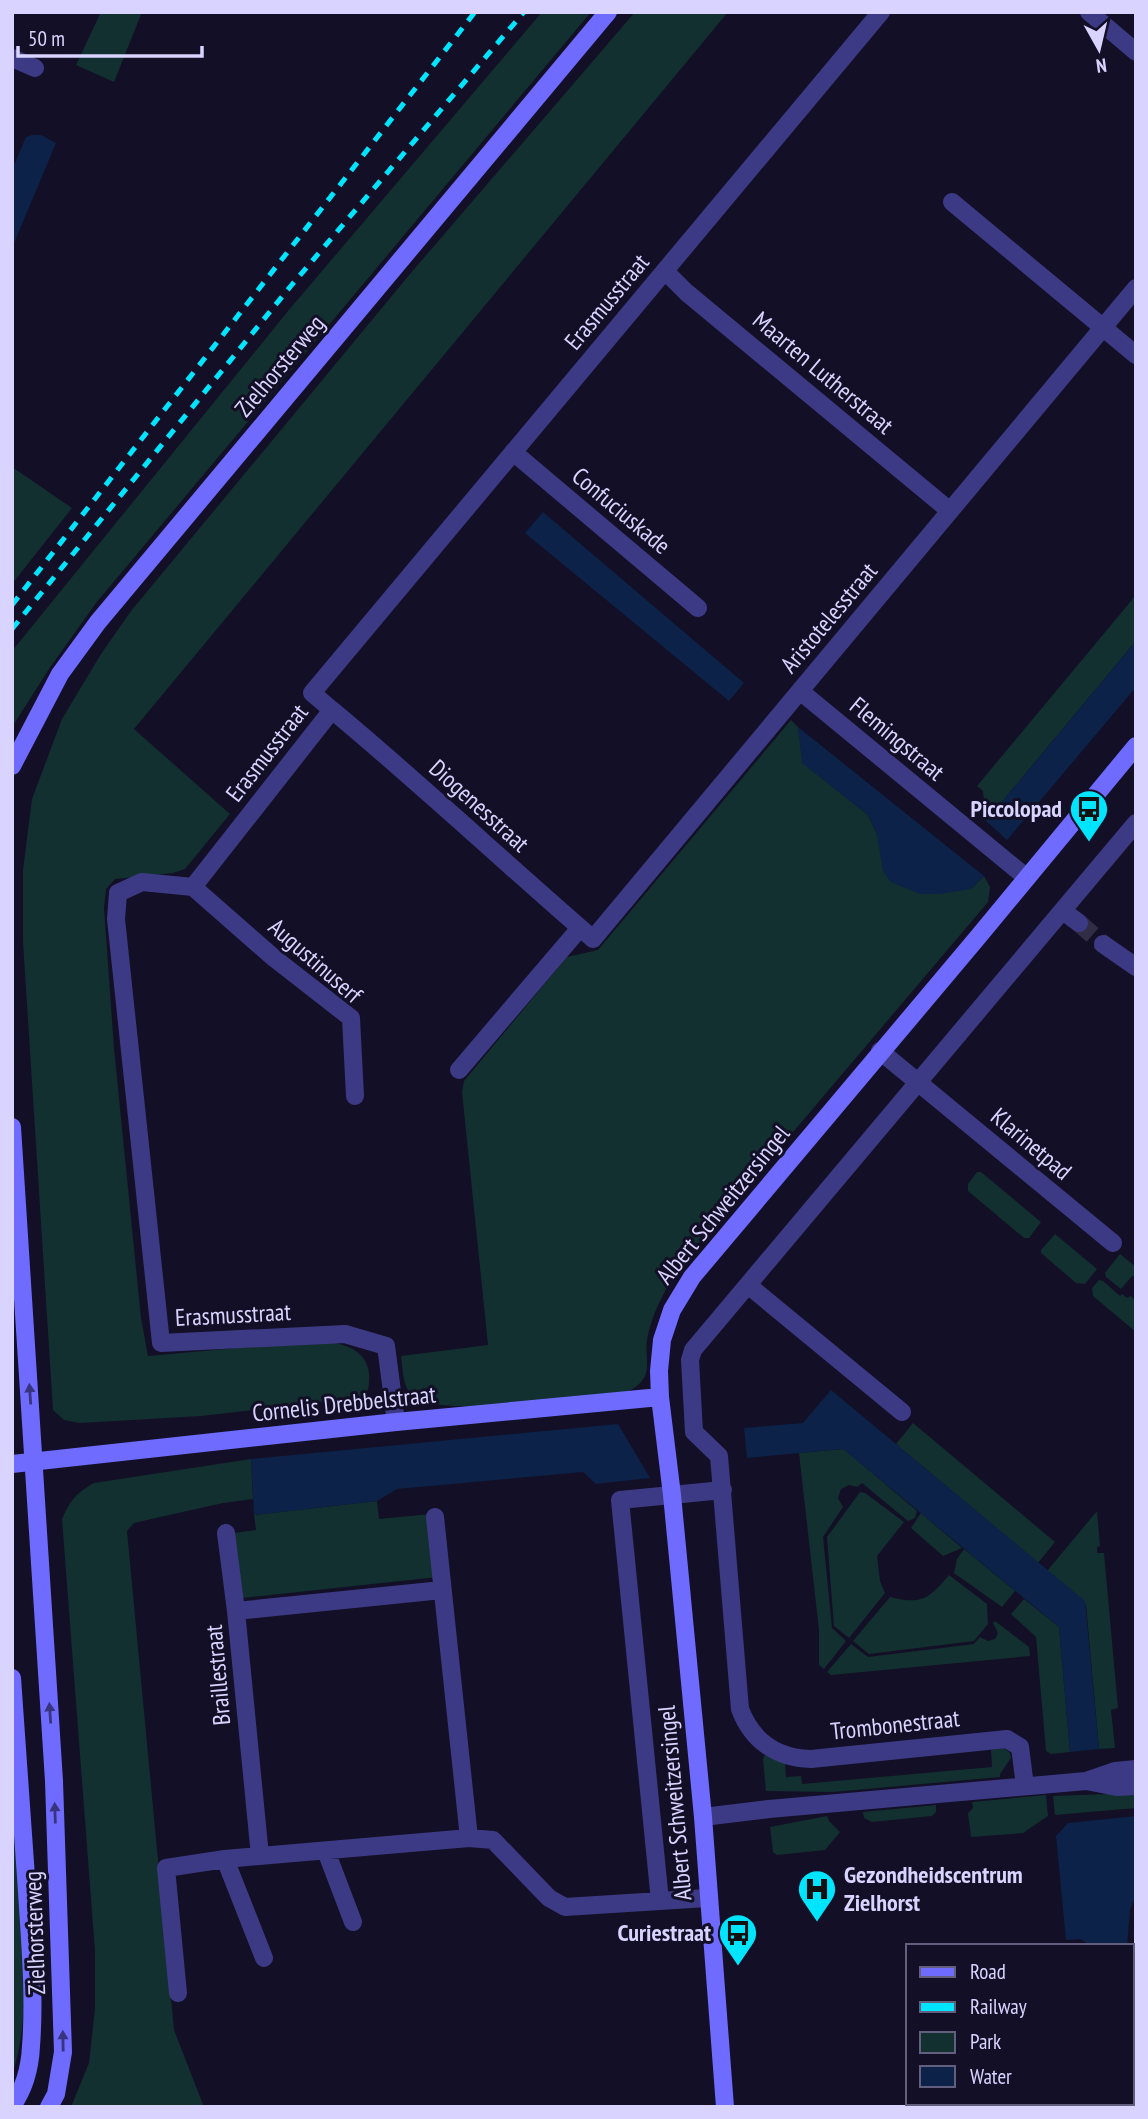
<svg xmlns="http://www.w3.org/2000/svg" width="1148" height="2119" viewBox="0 0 1148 2119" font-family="'PT Sans Narrow',sans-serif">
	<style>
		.green { fill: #12302f }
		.water { fill: #0c2248 }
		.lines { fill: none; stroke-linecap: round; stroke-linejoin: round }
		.street-tunnel { stroke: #312d47; stroke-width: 18; stroke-dasharray: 18 9; stroke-linecap: butt }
		.street { stroke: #3d3a85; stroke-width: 18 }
		.secondary { stroke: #6f6bff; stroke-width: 18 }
		.rail { stroke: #00e5ff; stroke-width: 5; stroke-dasharray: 10 9; stroke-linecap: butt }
		.oneway { fill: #38347d }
		.labels { text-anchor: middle; stroke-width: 6; stroke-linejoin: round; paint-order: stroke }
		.street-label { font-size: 24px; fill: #d9d4ff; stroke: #130f26 }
		.poi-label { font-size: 24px; font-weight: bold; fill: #d9d4ff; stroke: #130f26; text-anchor: end }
	</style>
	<rect width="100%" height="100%" fill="#130f26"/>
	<path class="green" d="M101 12H142L114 82 76 65Z
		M542 12H591L96 603 49 669 12 727V651L288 311Z
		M635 12H728L134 729 230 814 185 869 173 873 115 879 106 889 104 908 114 1048 141 1318 148 1356 314 1341C351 1342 379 1354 366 1397L201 1416 80 1423 64 1420 53 1410 23 942V870L32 799 62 719 101 654 131 611 410 274Z
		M12 467 72 508 12 584Z
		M1136 595V641L986 821 983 791 977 786Z
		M791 720 798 727 803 763 868 815 877 834 971 889 984 876 990 887 988 902 677 1269C665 1291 651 1315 647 1340 645 1352 650 1368 644 1378 637 1389 628 1391 616 1395 579 1399 439 1418 413 1396 402 1387 403 1369 401 1356L488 1345 462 1092 464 1081 567 957 598 950Z
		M977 1172H981L1041 1222 1029 1238H1024L968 1191V1184Z
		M1055 1234 1097 1269 1085 1284 1076 1283 1041 1253V1250Z
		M1120 1254 1136 1267V1278L1132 1276 1121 1289 1106 1277 1105 1273Z
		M1099 1280 1103 1281 1120 1296 1122 1294 1127 1298 1131 1296 1136 1301V1332L1093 1296 1092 1288Z
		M913 1423 1055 1542 1038 1563 896 1444Z
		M844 1449 917 1511 915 1518 908 1521 862 1483 857 1487 849 1485 841 1489 838 1498 843 1507 823 1537 832 1628 846 1641 824 1669 819 1665V1630L799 1453Z
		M251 1459 253 1499 223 1503 156 1518 134 1523 127 1531 174 2030 204 2107H71L89 2063 95 2008V1951L62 1519C70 1501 76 1493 94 1483Z
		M860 1492 865 1493 904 1522 877 1556 880 1581 885 1593 849 1638 834 1626 827 1537Z
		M377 1501 379 1519 431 1514 438 1577 242 1598 234 1533 256 1530 254 1515Z
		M1097 1511 1100 1546 1097 1547V1553H1104L1118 1708 1111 1710 1115 1748 1099 1749 1086 1605 1047 1571Z
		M921 1513 962 1548 943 1556 911 1528Z
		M964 1549 1015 1591 1002 1607 954 1573 957 1559Z
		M949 1575 987 1604 988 1624 974 1641 869 1654 853 1641 890 1597C921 1605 929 1599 949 1575Z
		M1024 1599 1059 1627 1070 1752 1051 1754 1046 1751 1036 1637 1011 1614Z
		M995 1621 1029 1647 1030 1656 831 1675 827 1672 851 1644 868 1657 974 1644 980 1637 988 1641 995 1639 998 1633 993 1623Z
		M1004 1748 1010 1753 1011 1758 1000 1774V1777L833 1792 766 1791 763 1759 765 1754 785 1763 786 1777 801 1776 802 1784 992 1767 991 1750Z
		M12 1782C15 1823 18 1864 20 1905 24 1961 30 2021 12 2075Z
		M1136 1793V1808L1055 1815 1053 1796Z
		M1046 1795 1048 1816 1023 1833 971 1837 968 1813 973 1808 972 1802Z
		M936 1805V1812L932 1816 872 1822 864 1818 863 1812Z
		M827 1816 829 1821 840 1832 825 1850 777 1855 773 1852 770 1827Z"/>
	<path class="water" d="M32 135H41L56 143 12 248V170L26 137Z
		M543 512 744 683 729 701 525 533Z
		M1136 641V687L1007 840 986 821Z
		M798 727 984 876 971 889 939 894H920L891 882 883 871 877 834 868 815 802 763Z
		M831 1390 1085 1601 1099 1749 1070 1752 1059 1627 865 1467 843 1449 747 1458 744 1428 803 1423Z
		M618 1424 650 1478 596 1484 583 1472 397 1489 377 1501 254 1515 251 1459Z
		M1136 1816V1895L1130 1910 1127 1946H1090L1081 1939 1066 1940 1056 1836 1068 1823Z"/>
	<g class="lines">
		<path class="street-tunnel" d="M1079 923 1103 944"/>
		<path class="street" d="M1089 12 1136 52
			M12 58 35 68
			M952 202 1136 355
			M665 271 686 292 950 511
			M513 452 698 608
			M800 691 1027 878
			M332 710C421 784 505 863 593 939L1136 288
			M193 887 274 958 351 1018 355 1096
			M1063 911 1079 923
			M1103 944 1136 967
			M880 1051 1113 1243
			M459 1070 580 928
			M748 1285 902 1412
			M396 1422 386 1346 345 1334 161 1343 116 919 118 893 142 882 193 887 332 710 312 693 881 12
			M435 1517 469 1838
			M226 1533 236 1611
			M1086 1781 1117 1787 1136 1786
			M1025 1786 1020 1747 1007 1739 811 1759C777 1758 752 1741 740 1709L719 1456 694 1432 690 1360 693 1350 1136 823
			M703 1817 769 1809 1086 1781 1115 1771 1136 1769
			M326 1851 353 1922
			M260 1856 236 1611 442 1590
			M225 1859 264 1958
			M660 1901 620 1500 723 1490
			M178 1993 166 1868 225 1859 469 1838 493 1840 549 1898 565 1907 707 1898"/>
		<path class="secondary" d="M12 766 60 674 98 622 608 12
			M12 1127 54 1781 63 2052 56 2094 49 2107
			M12 1464 396 1422 660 1397
			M12 1678C17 1749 22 1820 27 1891 30 1942 35 1995 31 2046 30 2068 24 2089 12 2106
			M725 2107 703 1817 672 1495 660 1397 659 1371 662 1340 672 1310 692 1277 978 937 1136 746"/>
		<path class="rail" d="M12 605 475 12
			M12 629 290 287 524 12"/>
	</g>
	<defs><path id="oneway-solid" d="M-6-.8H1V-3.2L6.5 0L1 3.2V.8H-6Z" transform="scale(1.75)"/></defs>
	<g class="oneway">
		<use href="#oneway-solid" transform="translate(30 1394) rotate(-94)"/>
		<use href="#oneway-solid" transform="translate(50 1713) rotate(-94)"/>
		<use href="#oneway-solid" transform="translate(55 1813) rotate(-92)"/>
		<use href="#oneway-solid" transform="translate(63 2041) rotate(-91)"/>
	</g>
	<defs>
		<g id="bus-pin" transform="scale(2.0125)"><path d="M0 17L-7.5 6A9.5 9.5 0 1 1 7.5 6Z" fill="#00e5ff" stroke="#130f26"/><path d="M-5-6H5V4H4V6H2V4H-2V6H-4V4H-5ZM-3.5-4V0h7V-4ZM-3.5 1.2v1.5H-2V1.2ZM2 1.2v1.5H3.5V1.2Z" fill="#111"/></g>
		<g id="hospital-pin" transform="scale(2.0125)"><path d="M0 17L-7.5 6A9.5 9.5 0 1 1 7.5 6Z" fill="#00e5ff" stroke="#130f26"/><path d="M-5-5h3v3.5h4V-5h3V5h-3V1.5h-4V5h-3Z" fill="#111"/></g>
	</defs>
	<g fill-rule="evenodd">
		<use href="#bus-pin" x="1089" y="809"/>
		<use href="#hospital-pin" x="817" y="1889"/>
		<use href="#bus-pin" x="738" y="1933"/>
	</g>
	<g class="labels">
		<g class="street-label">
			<text transform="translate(607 302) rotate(-50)" y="8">Erasmusstraat</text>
			<text transform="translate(280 366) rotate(-50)" y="8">Zielhorsterweg</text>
			<text transform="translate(823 373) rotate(40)" y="8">Maarten Lutherstraat</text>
			<text transform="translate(621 511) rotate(40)" y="8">Confuciuskade</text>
			<text transform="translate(829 618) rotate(-50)" y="8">Aristotelesstraat</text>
			<text transform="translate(897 739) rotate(40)" y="8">Flemingstraat</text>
			<text transform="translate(267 753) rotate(-52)" y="8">Erasmusstraat</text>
			<text transform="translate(479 806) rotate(42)" y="8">Diogenesstraat</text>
			<text transform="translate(315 961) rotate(41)" y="8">Augustinuserf</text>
			<text transform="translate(1031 1144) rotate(40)" y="8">Klarinetpad</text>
			<text transform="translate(723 1205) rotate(-51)" y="8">Albert Schweitzersingel</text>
			<text transform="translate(233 1315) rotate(-3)" y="8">Erasmusstraat</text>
			<text transform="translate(344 1404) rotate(-6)" y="8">Cornelis Drebbelstraat</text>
			<text transform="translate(218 1675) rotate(-95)" y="8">Braillestraat</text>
			<text transform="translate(895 1725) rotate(-6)" y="8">Trombonestraat</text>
			<text transform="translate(675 1803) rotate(-95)" y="8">Albert Schweitzersingel</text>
			<text transform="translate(35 1933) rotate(-92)" y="8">Zielhorsterweg</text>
		</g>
		<g class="poi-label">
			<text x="1062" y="817">Piccolopad</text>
			<text x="844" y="1883" text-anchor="start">Gezondheidscentrum<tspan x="844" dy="28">Zielhorst</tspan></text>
			<text x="711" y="1941">Curiestraat</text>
		</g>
	</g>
	<rect width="1148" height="2119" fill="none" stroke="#d9d4ff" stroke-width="28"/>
	<rect x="906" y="1944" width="228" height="161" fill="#130f26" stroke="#625e7d" stroke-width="2"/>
	<rect x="920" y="1967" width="35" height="10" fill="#6f6bff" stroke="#625e7d" stroke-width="2"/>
	<text x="970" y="1979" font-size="21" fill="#d9d4ff">Road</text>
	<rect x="920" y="2002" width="35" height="10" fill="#00e5ff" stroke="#625e7d" stroke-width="2"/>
	<text x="970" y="2014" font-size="21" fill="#d9d4ff">Railway</text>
	<rect x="920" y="2032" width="35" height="21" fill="#12302f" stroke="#625e7d" stroke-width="2"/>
	<text x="970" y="2049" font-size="21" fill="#d9d4ff">Park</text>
	<rect x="920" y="2066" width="35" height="21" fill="#0c2248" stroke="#625e7d" stroke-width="2"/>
	<text x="970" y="2084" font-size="21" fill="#d9d4ff">Water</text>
	<g transform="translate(1099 49) rotate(172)" stroke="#130f26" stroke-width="5" paint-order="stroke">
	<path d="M0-5L12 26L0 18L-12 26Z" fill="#d9d4ff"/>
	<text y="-10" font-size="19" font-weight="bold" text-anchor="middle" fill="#d9d4ff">N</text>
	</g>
	<path d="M18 46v10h184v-10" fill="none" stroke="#d9d4ff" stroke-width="3.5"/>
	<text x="28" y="46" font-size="21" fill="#d9d4ff" stroke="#130f26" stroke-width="5" paint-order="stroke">50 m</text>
</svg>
